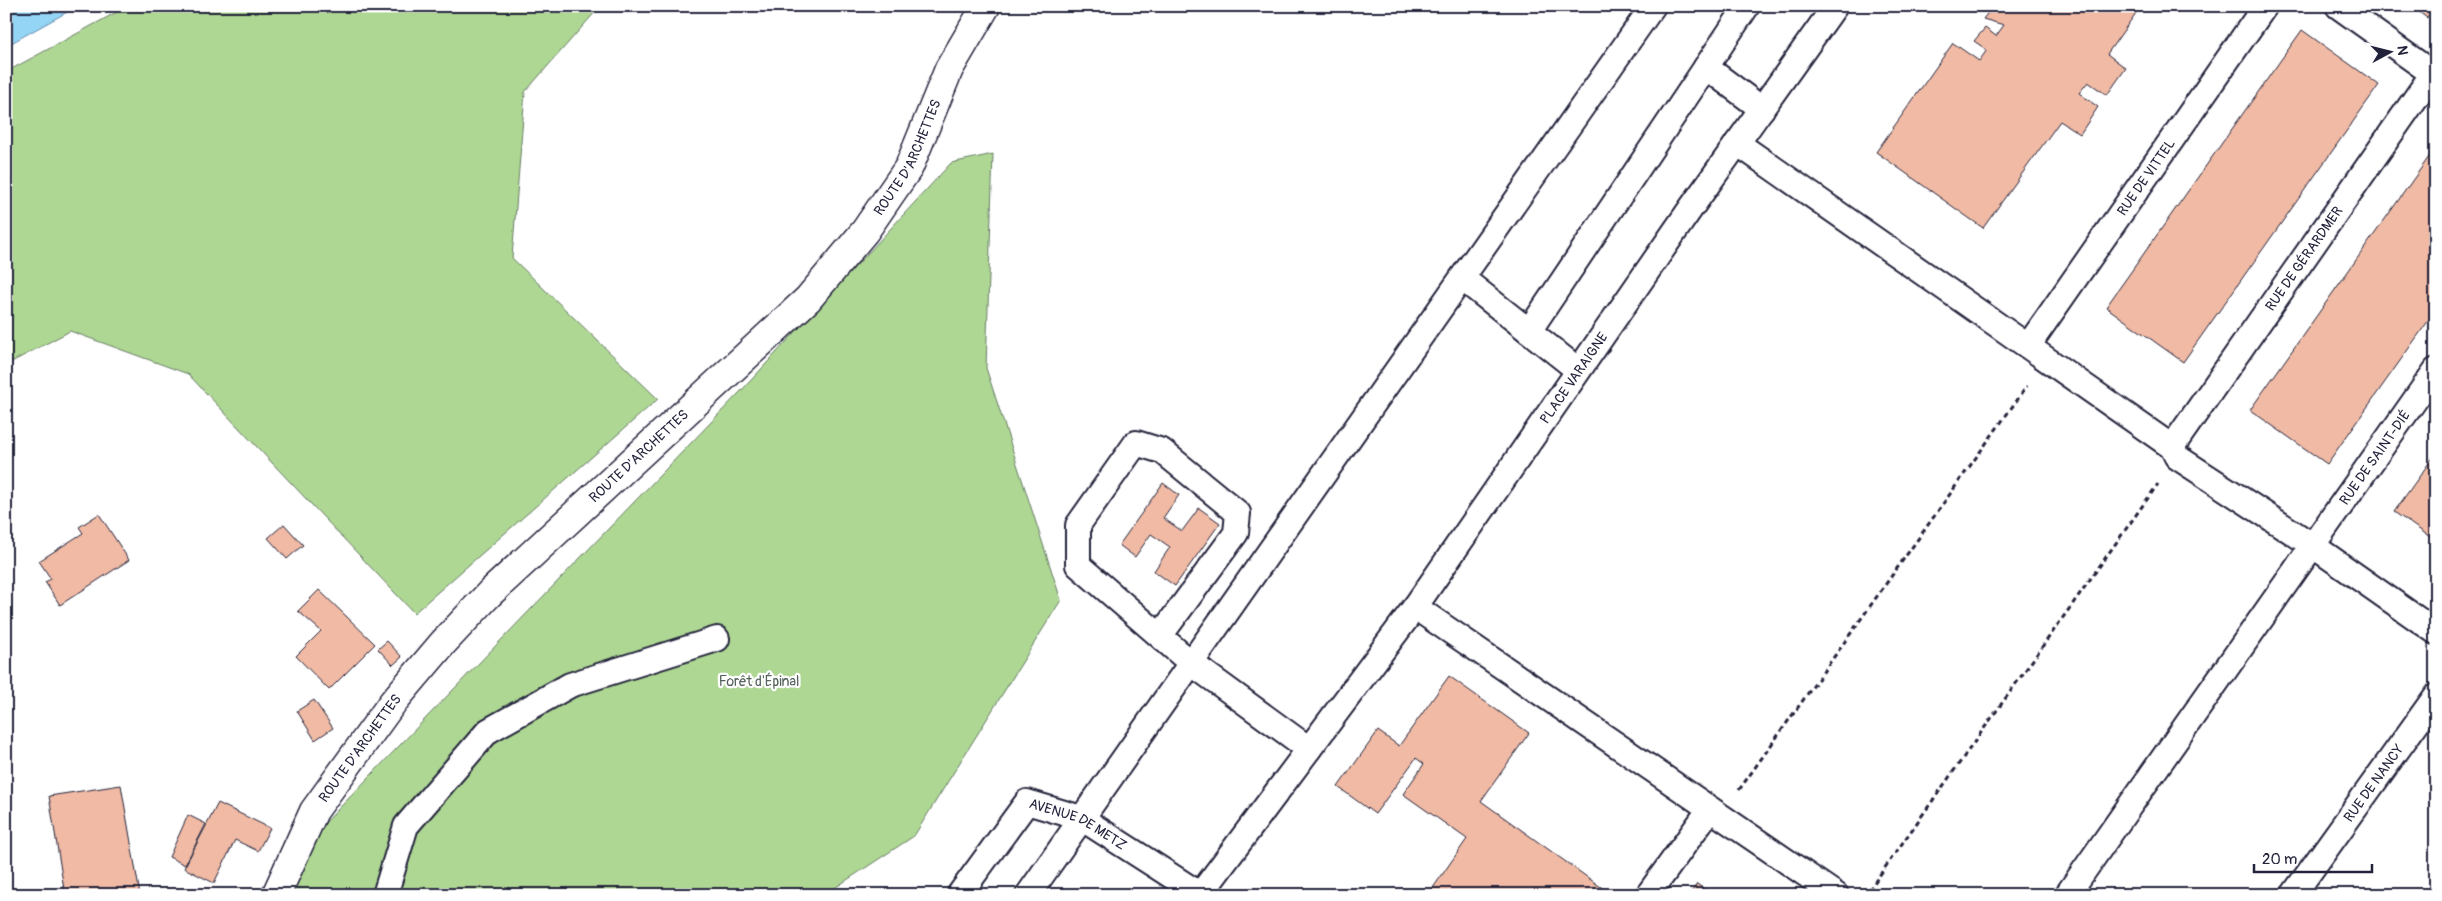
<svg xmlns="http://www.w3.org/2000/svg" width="2442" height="901" viewBox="0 0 2442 901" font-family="Pangolin,sans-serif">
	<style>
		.green { fill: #aed793; stroke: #687c67 }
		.water { fill: #94d4f5; stroke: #668dab }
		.building { fill: #f0baa4; stroke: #22223b }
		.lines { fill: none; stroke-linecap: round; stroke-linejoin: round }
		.service-casing { stroke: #22223b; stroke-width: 28 }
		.tertiary-casing { stroke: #22223b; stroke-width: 31 }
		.path { stroke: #22223b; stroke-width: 3; stroke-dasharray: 5 4; stroke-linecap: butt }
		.service { stroke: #fff; stroke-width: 24 }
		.tertiary { stroke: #fff; stroke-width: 28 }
		.labels { text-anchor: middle; stroke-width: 4.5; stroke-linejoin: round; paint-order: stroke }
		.street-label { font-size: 14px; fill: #22223b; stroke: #fff }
		.park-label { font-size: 14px; fill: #53615a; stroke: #fff }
	</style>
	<rect width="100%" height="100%" fill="#fff"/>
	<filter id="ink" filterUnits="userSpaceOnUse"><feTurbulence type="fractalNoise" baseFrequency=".02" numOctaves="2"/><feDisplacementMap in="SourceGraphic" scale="10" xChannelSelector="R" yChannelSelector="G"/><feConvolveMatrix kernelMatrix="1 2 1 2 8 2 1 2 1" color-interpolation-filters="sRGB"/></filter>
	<g filter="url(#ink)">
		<path class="green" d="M128 6H596L597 10 525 92 512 258 658 399 414 613 188 374 70 331 6 365V72Z
			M993 154 986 368 1061 600 914 836 824 895H291L322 826 742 390 951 163Z"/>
		<path class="water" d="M6 6H78L6 46Z"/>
		<path class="building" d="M1993 6H2141L2107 54 2126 68 2107 95 2088 82 2079 93 2098 107 2080 134 2060 121 1983 228 1876 152 1953 43 1979 61 1987 50 1974 41 1985 28 1996 36 2004 25 1983 19Z
			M2411 6H2435L2427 18Z
			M2302 30 2379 85 2183 362 2106 307Z
			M2436 147V310L2327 464 2250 410Z
			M2436 453V541L2394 512Z
			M1163 483 1179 495 1163 518 1182 531 1199 508 1220 523 1175 586 1154 571 1170 547 1151 534 1135 557 1119 545Z
			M99 514 129 560 60 605 45 582 51 579 39 561 83 533 79 527Z
			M284 524 303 545 287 559 268 538Z
			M319 590 375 644 329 690 296 656 321 631 298 611Z
			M387 641 402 657 393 665 378 649Z
			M1449 676 1529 733 1481 801 1605 890 1601 895H1428L1467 839 1403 794 1424 764 1416 758 1375 814 1338 787 1378 731 1399 746Z
			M314 700 333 728 315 740 297 711Z
			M121 785 140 895H65L49 796Z
			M218 803 270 828 258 851 235 840 214 883 184 868Z
			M188 815 206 824 185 865 169 857Z
			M1697 884 1713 895H1689Z"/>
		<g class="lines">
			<g class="service-casing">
				<g id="service">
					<path d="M2338 6 2436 76"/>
					<path d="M1706 67 1762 109"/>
					<path d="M1737 143 2172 447 2177 457 2312 545 2436 632"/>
					<path d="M1462 278 1578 370"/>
					<path d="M1529 331 1747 6"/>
					<path id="s1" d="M2028 346 2265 6"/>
					<path id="s2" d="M2172 447 2436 69"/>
					<path d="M1415 607 1836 895"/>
					<path d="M1160 636 1236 533 1238 513 1162 451 1136 443 1078 525V565L1191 663 1309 749"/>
					<path d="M385 895 406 826 488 731 570 685 717 639"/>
					<path id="s3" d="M959 895 1027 802 1081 818 1201 895"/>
					<path d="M1028 895 1653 6"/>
					<path id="s4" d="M1200 895 1415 607 1691 208 1835 6"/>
					<path d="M1648 895 1710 809"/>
					<path id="s5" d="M2067 895 2436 370"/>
					<path id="s6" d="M2293 895 2436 696"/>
				</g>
			</g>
			<g class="tertiary-casing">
				<g id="tertiary">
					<path id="s7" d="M276 895 314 811 393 702 443 643 490 593 808 299 865 231 909 167 949 69 986 6"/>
				</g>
			</g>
			<path class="path" d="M1739 790 2027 386
				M1869 890 2158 484"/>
			<use href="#service" class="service"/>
			<use href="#tertiary" class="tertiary"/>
		</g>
	</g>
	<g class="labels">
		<g class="street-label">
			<text dy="5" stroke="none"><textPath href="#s7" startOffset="980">ROUTE D'ARCHETTES</textPath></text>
			<text dy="5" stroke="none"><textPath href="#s1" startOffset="206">RUE DE VITTEL</textPath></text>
			<text dy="5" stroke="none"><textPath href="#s2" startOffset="230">RUE DE GÉRARDMER</textPath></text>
			<text dy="5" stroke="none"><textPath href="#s4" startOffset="638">PLACE VARAIGNE</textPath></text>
			<text dy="5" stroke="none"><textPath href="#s7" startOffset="575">ROUTE D'ARCHETTES</textPath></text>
			<text dy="5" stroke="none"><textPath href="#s5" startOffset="535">RUE DE SAINT-DIÉ</textPath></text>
			<text dy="5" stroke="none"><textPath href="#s7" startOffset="170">ROUTE D'ARCHETTES</textPath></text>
			<text dy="5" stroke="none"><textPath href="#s6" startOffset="138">RUE DE NANCY</textPath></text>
			<text dy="5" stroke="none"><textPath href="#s3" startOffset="171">AVENUE DE METZ</textPath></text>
		</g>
		<g class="park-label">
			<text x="759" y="686">Forêt d'Épinal</text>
		</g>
	</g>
	<rect width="2442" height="901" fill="none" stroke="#fff" stroke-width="25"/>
	<rect x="12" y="12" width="2417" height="876" fill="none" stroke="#22223b" stroke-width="2" filter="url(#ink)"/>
	<g transform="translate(2390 52) rotate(83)" stroke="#ffffff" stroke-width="4" paint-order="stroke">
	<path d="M0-4L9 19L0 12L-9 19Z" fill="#22223b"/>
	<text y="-8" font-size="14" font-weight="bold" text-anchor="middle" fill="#22223b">N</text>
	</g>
	<path d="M2254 864v8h118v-8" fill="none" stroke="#22223b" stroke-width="2.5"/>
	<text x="2262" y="864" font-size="15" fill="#22223b" stroke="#ffffff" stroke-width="4" paint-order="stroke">20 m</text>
</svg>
